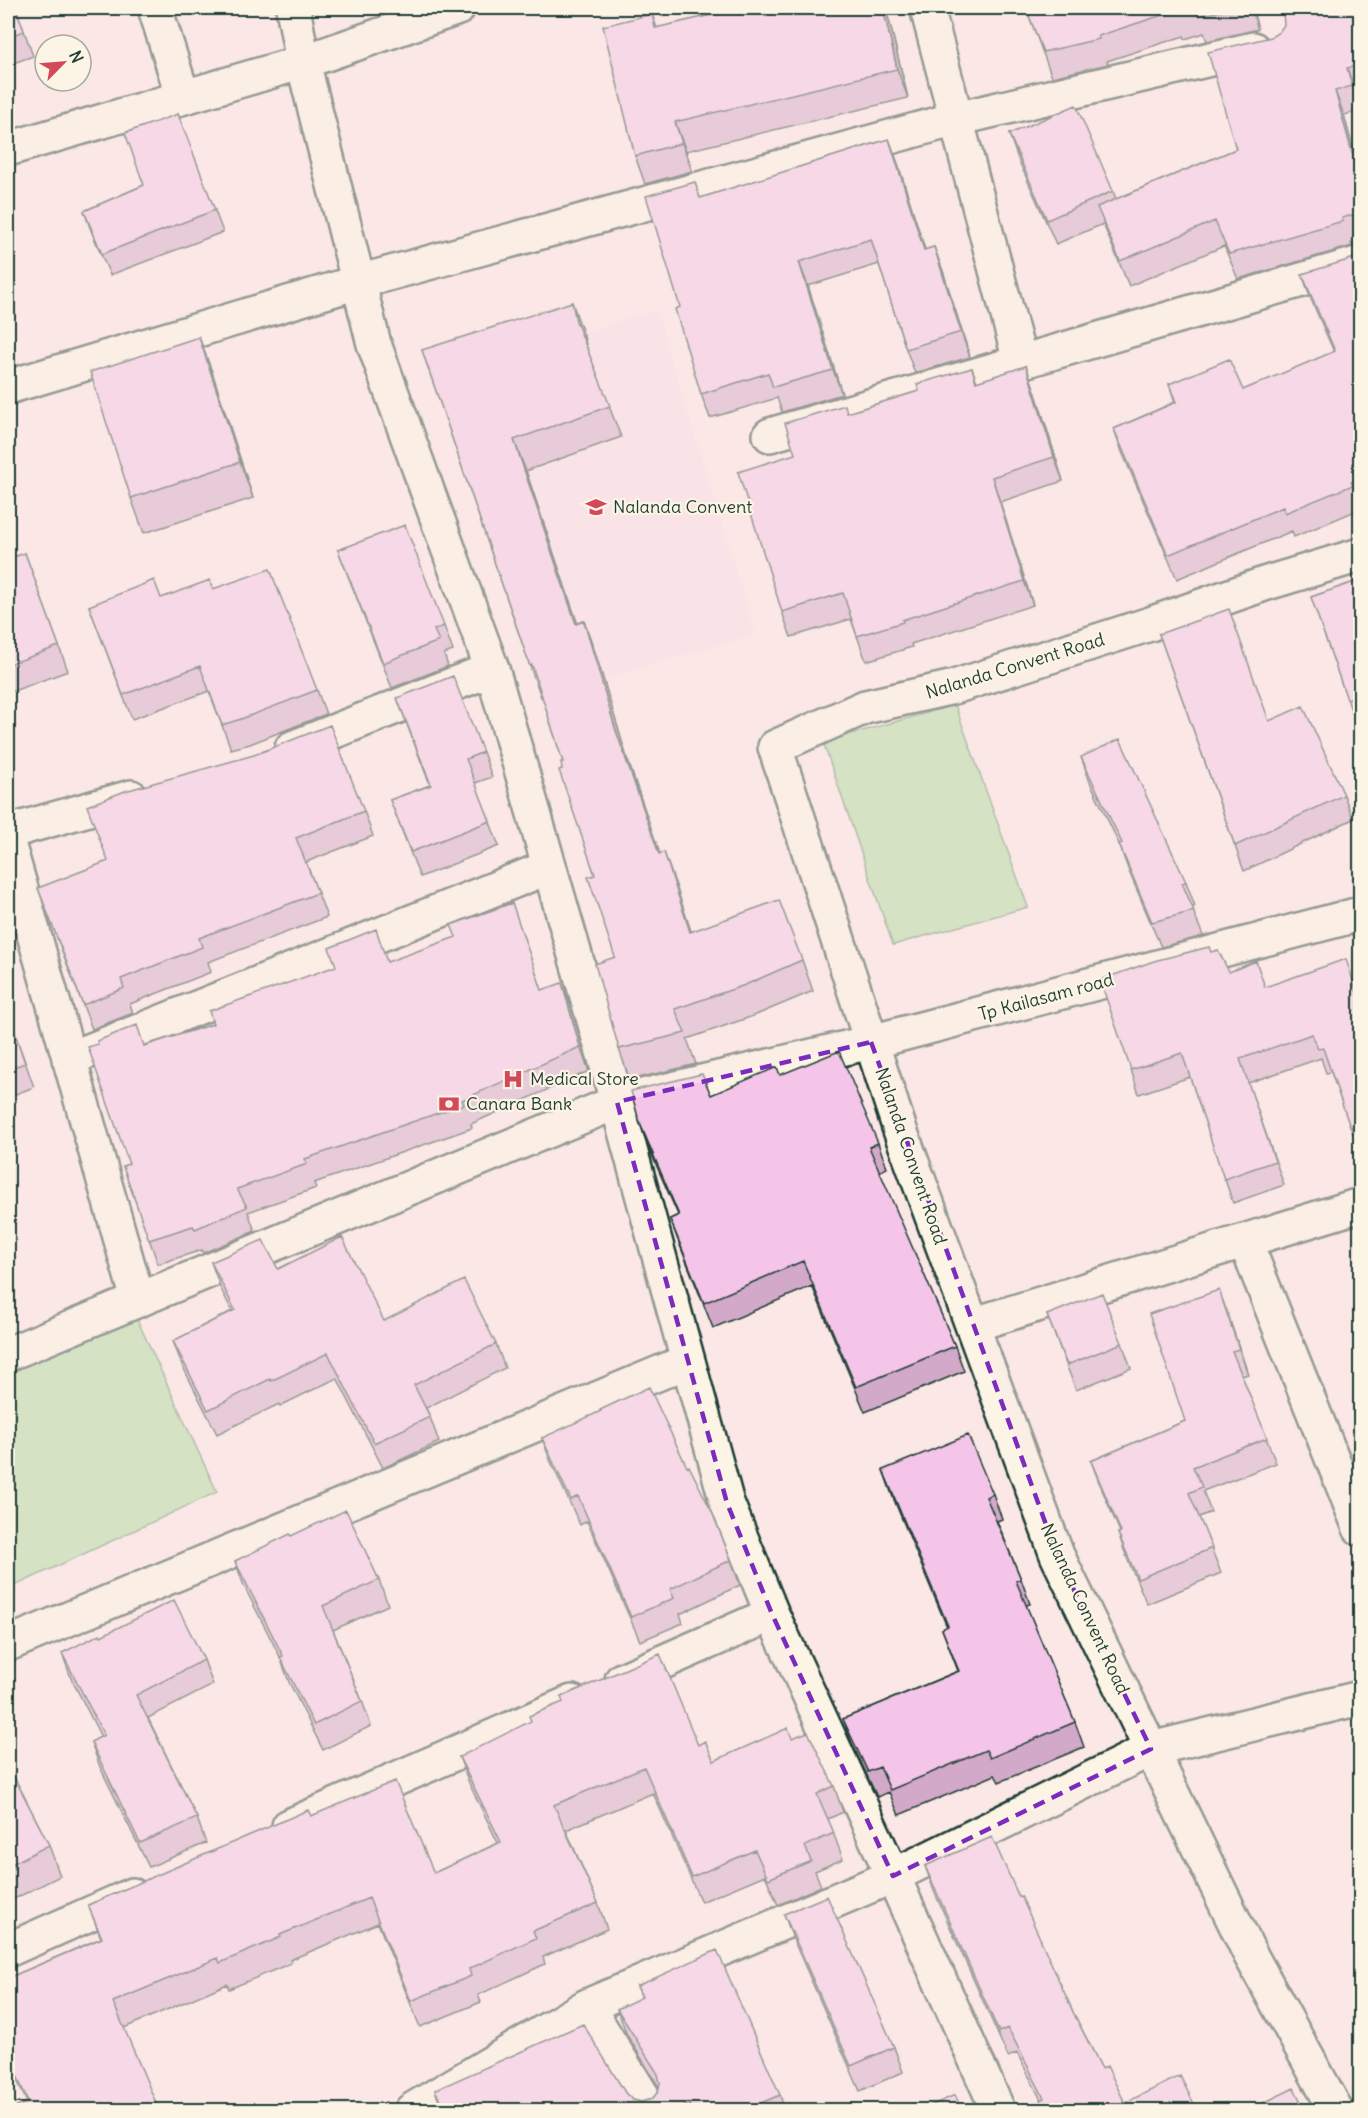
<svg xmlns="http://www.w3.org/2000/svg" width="1368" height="2118" viewBox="0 0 1368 2118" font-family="Delius,sans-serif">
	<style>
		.built { fill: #f8dde7 }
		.green { fill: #a9db9c; stroke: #648c68; stroke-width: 1.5 }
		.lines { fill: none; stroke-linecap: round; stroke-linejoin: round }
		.minor-casing { stroke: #1f3d34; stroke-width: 38 }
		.minor { stroke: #fcf5e5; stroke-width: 33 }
		.wall { fill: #d2a9c8; stroke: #1f3d34; stroke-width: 1.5 }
		.shaded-wall { fill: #ab8aa2; stroke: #1f3d34; stroke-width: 1.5 }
		.building { fill: #f4c5e8; stroke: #1f3d34; stroke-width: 1.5 }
		.marked { fill: none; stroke: #7b2cbf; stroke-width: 4.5; stroke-dasharray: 12 8; stroke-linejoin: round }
		.labels { text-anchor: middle; stroke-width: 4.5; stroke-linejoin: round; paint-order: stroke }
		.poi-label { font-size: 18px; fill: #1f3d34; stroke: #fcf5e5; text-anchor: start }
		.street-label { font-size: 18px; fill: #1f3d34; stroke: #fcf5e5 }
	</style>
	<rect width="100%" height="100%" fill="#fae7e6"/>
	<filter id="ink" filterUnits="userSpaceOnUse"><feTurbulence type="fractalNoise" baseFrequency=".0167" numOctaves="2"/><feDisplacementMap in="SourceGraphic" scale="12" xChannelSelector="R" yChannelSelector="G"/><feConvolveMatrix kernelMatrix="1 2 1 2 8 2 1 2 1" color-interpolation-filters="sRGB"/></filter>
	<g filter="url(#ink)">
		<path class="built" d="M656 310 755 634 541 697 433 380Z"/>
		<path class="green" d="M955 705 1028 907 893 945 823 742Z
			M129 1302 217 1492 8 1589V1359Z"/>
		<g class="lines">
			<g class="minor-casing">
				<path id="minor" d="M155 8 183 97
					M293 8 303 62 374 344 492 669 604 1055 727 1503 772 1614 893 1876 998 2110
					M927 8 1020 361
					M8 149 303 62 458 8
					M8 387 358 282 956 119 1253 49
					M770 435 1360 263
					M292 748 492 669
					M8 832 131 797
					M8 843 138 1300
					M69 1059 549 867
					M1245 1241 1360 1528
					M972 1325 1360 1205
					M8 1354 617 1102 871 1042 1360 914
					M8 1644 688 1361
					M622 1680 772 1614
					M289 1826 572 1702
					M8 1950 132 1895
					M587 2006 651 2110
					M412 2110 587 2006 893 1876 1151 1749 1360 1698
					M1336 2110 1250 1954 1057 1555 900 1130 775 747 865 707 954 687 1150 624 1267 583 1360 555"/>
			</g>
			<use href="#minor" class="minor"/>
		</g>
		<path class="wall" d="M8 8H16L33 56 8 65Z
			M742 8H885L889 20 908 98 686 151 692 171 645 184 635 156 652 14 657 28Z
			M1026 8H1252L1258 29 1207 41 1204 33 1185 39 1184 36 1107 61 1108 64 1052 77Z
			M1360 8V92L1356 93 1360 111 1344 115 1360 175V241L1351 243 1352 246 1238 279 1224 246 1129 286 1103 224 1056 244 1018 159 1009 134 1113 191 1116 199 1236 149 1271 37Z
			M178 114 223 232 110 275 92 233 84 211 144 185Z
			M889 139 898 164 925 250 934 247 943 271 970 357 915 373 906 349 879 264 808 286 842 394 782 412 777 398 710 418 701 394 680 307 700 198Z
			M1360 263V509L1294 537 1292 531 1177 579 1122 452 1114 429 1175 402 1169 384 1243 390 1334 352 1310 297 1302 274Z
			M583 333 586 346 621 437 526 471 577 623 584 621 595 652 627 758 660 854 675 883 691 931 802 960 813 991 756 1015 687 1039 696 1064 630 1080 619 1049 615 957 595 875 562 769 563 762 542 696 541 697 530 666 422 350Z
			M199 337 212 372 253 498 144 533 131 498Z
			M1026 366 1035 391 1063 481 1000 502 1033 605 911 644 912 647 866 661 851 619 791 637 782 612 795 454 847 413 919 391 972 368 977 382Z
			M338 550 444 626 453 651 444 654 448 666 392 688Z
			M25 553 68 671 8 693V559Z
			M1360 580V722L1356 724 1311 597Z
			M213 589 317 690 326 714 250 744 231 749 209 691 132 719 89 606 161 598Z
			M1159 634 1269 721 1344 795 1353 819 1244 871Z
			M397 698 483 752 492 777 475 783 499 846 420 877 390 800 430 785Z
			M1081 757 1186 882 1195 906 1192 908 1203 936 1161 947 1128 869 1119 844 1090 782Z
			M364 811 373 836 306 862 327 917 208 962 211 972 130 1004 133 1013 92 1029 38 888Z
			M387 962 542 990 571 1007 589 1071 471 1124 472 1128 314 1183 316 1188 248 1212 255 1231 203 1253 202 1250 158 1264 123 1166 129 1164 145 1045 213 1024Z
			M1229 972 1266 987 1360 1000V1151H1359L1331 1072 1326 1073 1321 1058 1248 1083 1284 1185 1233 1203 1190 1077 1139 1094 1131 1070Z
			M8 1014 34 1087 8 1097Z
			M780 1075 878 1143 887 1168 879 1172 955 1346 964 1371 865 1412 812 1286 713 1328 679 1243 670 1219 678 1215 648 1146 639 1121 711 1095Z
			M211 1262 278 1269 384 1321 496 1344 505 1368 426 1408 430 1417 439 1442 383 1468 337 1378 280 1406 279 1404 217 1434 182 1365 173 1341 232 1311 220 1287Z
			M1047 1315 1122 1343 1131 1368 1076 1390Z
			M1228 1315 1248 1374 1242 1376 1276 1463 1203 1491 1211 1512 1199 1517 1221 1573 1147 1604 1127 1558 1118 1533 1120 1532 1100 1485 1091 1461 1185 1421Z
			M542 1438 731 1560 740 1585 680 1614 683 1623 640 1641 587 1521 580 1525 551 1462Z
			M883 1470 993 1494 1002 1519 997 1521 1021 1579 1030 1604 1026 1605 1075 1722 1084 1747 999 1782 995 1775 899 1815 889 1792 877 1797 852 1743 843 1719 958 1671 942 1629 947 1627 892 1495Z
			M291 1536 379 1580 388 1605 333 1630 362 1701 371 1726 323 1750 289 1682 280 1657 244 1586 235 1561Z
			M101 1636 204 1660 213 1685 148 1718 197 1818 206 1843 149 1867 100 1767 91 1742 101 1737 71 1678 62 1653Z
			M792 1738 834 1786 843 1812 828 1819 843 1859 815 1871 821 1886 778 1905 765 1875 701 1902 653 1793 566 1830 598 1903 607 1929 543 1957 545 1964 478 1995 481 2002 420 2027 378 1923 290 1960 291 1963 229 1989 227 1984 124 2028 27 2103 8 2058V1978L101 1938 88 1905 311 1816 434 1873 498 1843 469 1783 459 1757 698 1745 714 1761Z
			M8 1765 49 1845 60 1876 8 1902Z
			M925 1866 1019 1897 1074 2014 1102 2069 1125 2103 1197 2110H1044L1041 2100 1017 2053 1008 2057 934 1891Z
			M784 1914 894 2047 903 2072 860 2091 793 1939Z
			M637 1986 780 2095 785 2110H442L435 2090 626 2094 633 2100 641 2102 652 2099 658 2092 659 2087 627 2035 617 2009 642 1998Z"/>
		<path class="shaded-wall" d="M883 8H885L889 20 908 98 897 69Z
			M1251 8H1252L1258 29Z
			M1347 68 1356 93 1360 110 1352 86Z
			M1335 91 1344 115 1360 175V182Z
			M675 122 686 151 692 171 682 143Z
			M889 139 898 164 933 275 924 250Z
			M934 247 943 271 970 357 961 332Z
			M799 262 808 286 842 394 833 370Z
			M572 302 583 333 588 352 576 321Z
			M199 337 212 372 253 498 240 462Z
			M1026 366 1035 391 1063 481 1054 457Z
			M514 440 526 471 588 654 576 624Z
			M992 477 1000 502 1033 605 1024 581Z
			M584 621 595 652 627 758 670 885 615 728Z
			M664 852 675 883 701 963 690 932Z
			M562 983 571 1007 589 1071 580 1047Z
			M1219 1290 1228 1315 1248 1374 1239 1349Z"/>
		<path class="building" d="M8 8H16L24 31 8 37Z
			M742 8H883L897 69 675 122 682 143 635 156 603 26 652 14 655 28Z
			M1026 8H1234L1198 16 1196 8 1176 14 1175 11 1098 36 1099 39 1043 52Z
			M1301 8H1360V65L1347 68 1352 86 1335 91 1360 182V213L1342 218 1343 221 1229 254 1215 221 1120 261 1097 207 1236 149 1208 52 1271 37 1279 32 1284 25 1283 12Z
			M1076 105 1113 191 1047 220 1009 134Z
			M178 114 215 210 102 254 84 211 144 185 125 133Z
			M889 139 924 250 934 247 961 332 906 349 871 239 799 262 833 370 773 387 768 373 701 394 675 309 680 307 646 196 695 182 700 198Z
			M1358 257 1360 263V478L1351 482 1353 485 1285 513 1283 507 1168 555 1114 429 1176 402 1169 384 1229 359 1243 390 1335 351 1302 274Z
			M572 302 576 321 610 406 514 440 576 624 584 621 615 728 659 854 664 852 690 932 779 900 802 960 745 985 675 1009 685 1033 619 1049 595 964 615 957 588 877 595 875 559 770 562 769 561 762H563L532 665 530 666 422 350Z
			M199 337 240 462 131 498 90 372Z
			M1026 366 1054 457 992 477 1024 581 902 620 903 622 857 636 843 593 782 612 738 472 795 454 785 423 845 405 847 413 919 391 917 384 972 368 976 382Z
			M405 525 444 626 434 630 439 641 383 663 338 550Z
			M25 553 59 646 8 665V559Z
			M270 569 317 690 241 719 222 725 200 666 123 695 89 606 154 580 161 598 210 580 213 589Z
			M1360 580V694L1347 699 1311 597Z
			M1229 609 1269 721 1303 706 1344 795 1235 846 1159 634Z
			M453 676 483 752 466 759 490 821 411 852 390 800 431 785 397 698Z
			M330 725 364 811 296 838 318 893 199 938 202 947 121 979 124 988 83 1005 38 888 108 861 87 806 125 791 254 755Z
			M1120 739 1186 882 1182 883 1194 911 1152 922 1119 844 1122 843 1081 757Z
			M512 903 542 990 562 983 580 1047 462 1100 464 1104 305 1159 307 1164 237 1189 247 1207 195 1229 193 1226 149 1240 123 1166 129 1164 88 1047 98 1044 97 1041 137 1025 144 1046 213 1024 209 1011 336 966 329 948 376 929 387 962 456 937 451 925Z
			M1209 947 1211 952 1218 950 1229 972 1256 961 1265 987 1346 959 1360 1002V1124L1350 1127 1323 1048 1318 1049 1312 1034 1240 1059 1275 1161 1224 1179 1182 1053 1131 1070 1100 980 1154 961Z
			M8 1014 25 1063 8 1069Z
			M839 1051 878 1143 869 1147 955 1346 856 1387 803 1261 704 1303 670 1219 679 1215 639 1121 631 1091 702 1074 711 1095 777 1067 780 1075Z
			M342 1237 384 1321 464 1280 496 1344 414 1385 430 1417 374 1443 328 1353 271 1381 270 1379 208 1410 173 1341 235 1310 211 1262 263 1240 278 1269Z
			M1219 1290 1239 1349 1232 1351 1267 1438 1193 1467 1202 1487 1189 1493 1212 1548 1138 1579 1118 1533 1121 1532 1091 1461 1185 1421 1149 1314Z
			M1102 1293 1122 1343 1067 1365 1047 1315Z
			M649 1387 687 1467 689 1466 712 1512 731 1560 670 1589 674 1598 631 1617 578 1496 571 1500 542 1438 601 1411 600 1410Z
			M968 1435 993 1494 986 1497 1021 1579 1016 1581 1075 1722 990 1758 986 1750 890 1790 880 1767 868 1772 843 1719 959 1671 942 1629 948 1626 883 1470Z
			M346 1510 379 1580 323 1606 362 1701 314 1725 280 1657 283 1656 235 1561 290 1534 291 1536Z
			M174 1600 204 1660 136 1695 197 1818 140 1843 91 1742 104 1735 62 1653 100 1634 101 1636Z
			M660 1654 698 1745 705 1741 714 1761 788 1728 792 1738 808 1732 834 1786 817 1794 834 1833 805 1846 811 1861 768 1879 755 1850 692 1877 644 1767 554 1805 598 1903 533 1931 536 1938 469 1969 471 1976 411 2001 369 1898 280 1935 281 1937 220 1963 218 1958 113 2002 159 2110H9L28 2102 8 2054V1978L102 1938 88 1905 308 1810 311 1816 395 1781 434 1873 501 1842 459 1757 531 1721 529 1716 563 1702 561 1697Z
			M8 1765 49 1845 8 1866Z
			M992 1837 1019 1897 1021 1896 1074 2014 1102 2069 1107 2066 1125 2103 1180 2076 1197 2110H1046L1040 2100 1044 2098 1008 2028 999 2032 925 1866Z
			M827 1896 894 2047 851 2066 784 1914Z
			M717 1950 780 2095 744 2110H692L689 2104 674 2110H445L435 2090 583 2024 626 2094 633 2100 641 2102 652 2099 658 2092 660 2083 658 2074 617 2009 642 1997 637 1986Z
			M1294 2088 1305 2110H1249Z
			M955 2095 962 2110H921Z"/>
	</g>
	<path d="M0 0H1368V2118H0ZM871 1042 1057 1555 1151 1749 893 1876 772 1614 727 1503 617 1102Z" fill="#fae7e6" fill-opacity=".55" fill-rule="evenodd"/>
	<path class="marked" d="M871 1042 1057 1555 1151 1749 893 1876 772 1614 727 1503 617 1102Z"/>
	<defs>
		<g id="school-bare" transform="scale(1.62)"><path d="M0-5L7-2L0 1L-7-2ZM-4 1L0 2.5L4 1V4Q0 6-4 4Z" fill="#d1495b" stroke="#fcf5e5" stroke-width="2.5" paint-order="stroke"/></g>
		<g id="hospital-bare" transform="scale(1.62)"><path d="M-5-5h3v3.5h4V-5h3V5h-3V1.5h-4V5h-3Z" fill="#d1495b" stroke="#fcf5e5" stroke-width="2.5" paint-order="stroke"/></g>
		<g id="bank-bare" transform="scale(1.62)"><path d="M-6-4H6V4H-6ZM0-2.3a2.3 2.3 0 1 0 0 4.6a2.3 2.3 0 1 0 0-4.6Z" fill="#d1495b" stroke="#fcf5e5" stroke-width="2.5" paint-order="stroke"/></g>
	</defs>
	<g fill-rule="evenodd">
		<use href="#school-bare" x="596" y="507"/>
		<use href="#hospital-bare" x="513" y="1079"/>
		<use href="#bank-bare" x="449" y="1104"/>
	</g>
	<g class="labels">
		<g class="poi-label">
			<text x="613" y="513">Nalanda Convent</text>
			<text x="530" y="1085">Medical Store</text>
			<text x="466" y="1110">Canara Bank</text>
		</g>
		<g class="street-label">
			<text transform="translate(1015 666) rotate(-17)" y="6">Nalanda Convent Road</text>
			<text transform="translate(1046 997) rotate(-15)" y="6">Tp Kailasam road</text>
			<text transform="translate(911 1156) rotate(71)" y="6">Nalanda Convent Road</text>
			<text transform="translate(1085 1609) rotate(65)" y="6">Nalanda Convent Road</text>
		</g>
	</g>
	<rect width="1368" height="2118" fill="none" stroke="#fcf5e5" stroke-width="30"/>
	<rect x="15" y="15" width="1338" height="2088" fill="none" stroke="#1f3d34" stroke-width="2" filter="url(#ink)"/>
	<g transform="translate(63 63) rotate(65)"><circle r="28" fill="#fcf5e5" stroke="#a4ab9e" stroke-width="1.5"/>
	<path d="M0-4.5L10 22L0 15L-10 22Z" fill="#d1495b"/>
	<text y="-9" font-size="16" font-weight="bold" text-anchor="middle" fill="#1f3d34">N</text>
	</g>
</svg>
